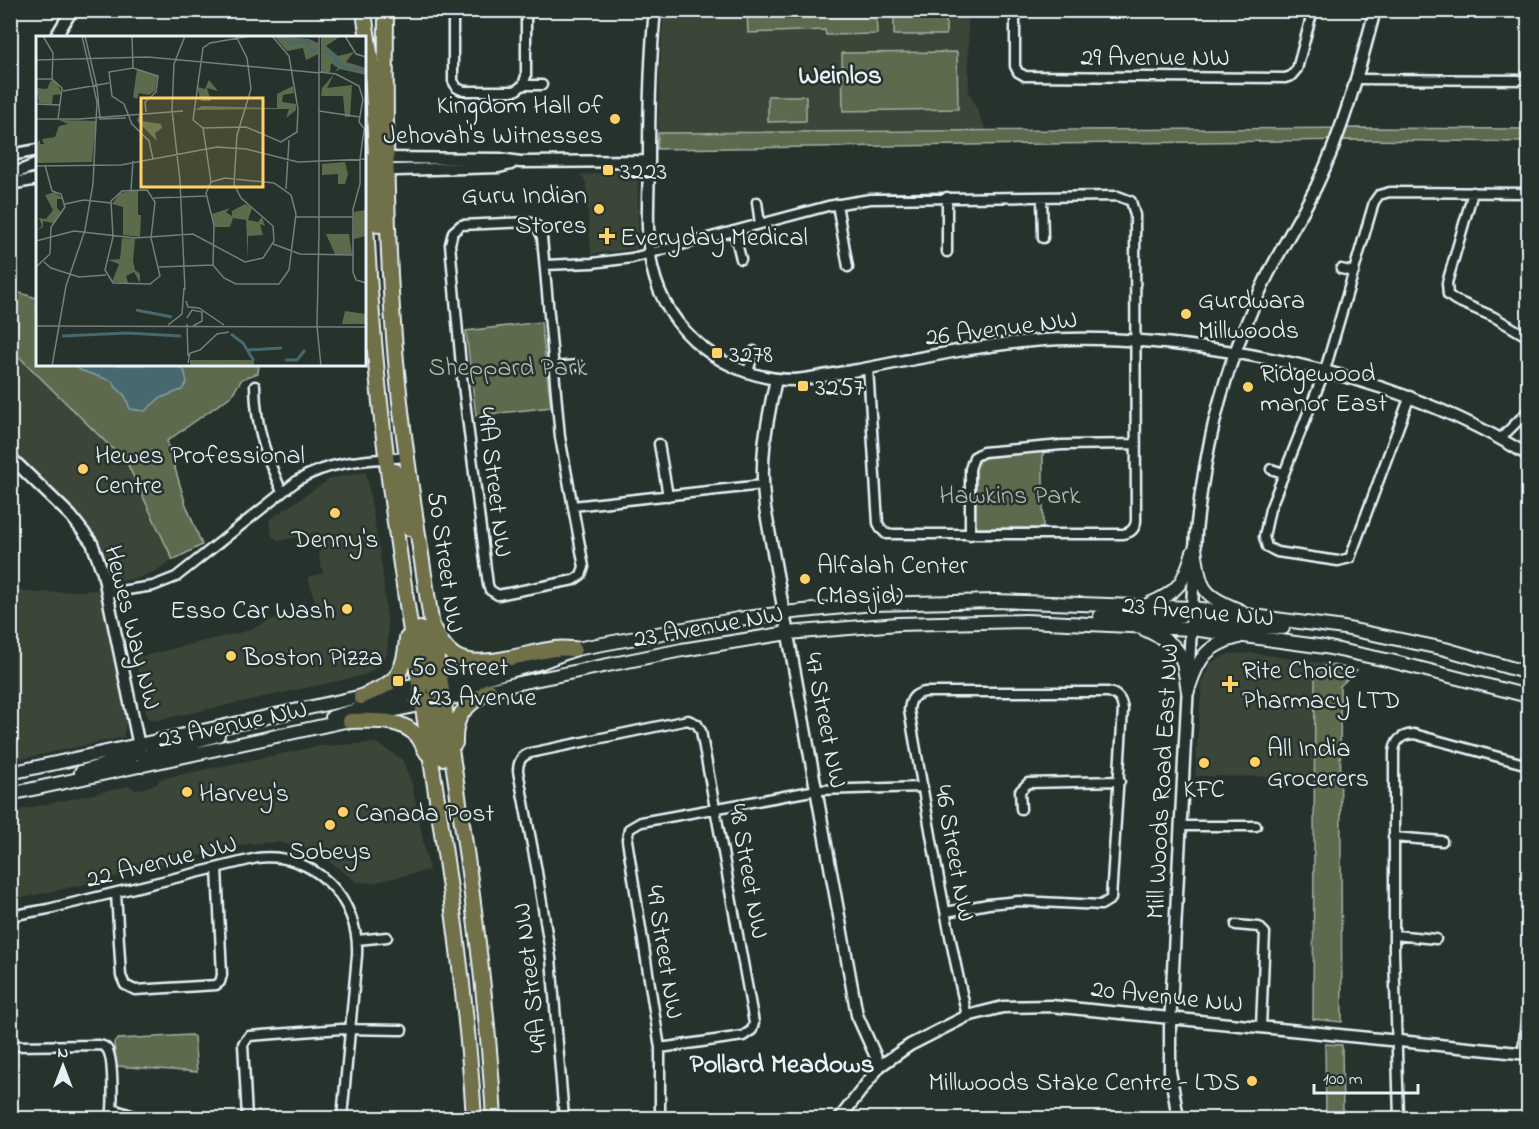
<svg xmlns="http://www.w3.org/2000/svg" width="1539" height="1129" viewBox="0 0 1539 1129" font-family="'Indie Flower',sans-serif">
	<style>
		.built { fill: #3b4439 }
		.green { fill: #5d6b4d; stroke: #a2aea2; stroke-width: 1.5 }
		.water { fill: #47686e; stroke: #879fa5; stroke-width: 1.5 }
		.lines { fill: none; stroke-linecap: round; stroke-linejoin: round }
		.minor-casing { stroke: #e8f1f8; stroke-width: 13 }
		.tertiary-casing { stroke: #e8f1f8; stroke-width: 15 }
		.secondary-casing { stroke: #e8f1f8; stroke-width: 16 }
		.primary-casing { stroke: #e8f1f8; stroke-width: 18 }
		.minor { stroke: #26332d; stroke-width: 8 }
		.tertiary { stroke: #26332d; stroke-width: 10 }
		.secondary { stroke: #26332d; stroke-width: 12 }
		.primary { stroke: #70704a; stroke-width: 14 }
		.poi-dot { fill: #ffd166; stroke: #26332d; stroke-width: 2 }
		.labels { text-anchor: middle; stroke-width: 5; stroke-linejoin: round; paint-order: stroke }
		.street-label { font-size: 26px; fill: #e8f1f8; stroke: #26332d }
		.poi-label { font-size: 26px; fill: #e8f1f8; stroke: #26332d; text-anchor: start }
		.park-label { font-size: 26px; fill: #b0bbb4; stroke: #26332d }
		.neighbourhood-label { font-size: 27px; font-weight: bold; fill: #e8f1f8; stroke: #26332d }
		.inset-river { fill: none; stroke: #47686e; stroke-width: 3 }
		.inset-road { fill: none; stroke: #747f7e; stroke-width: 1.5 }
		.view { fill: #ffd166; fill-opacity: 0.15; stroke: #ffd166; stroke-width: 3 }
		.inset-edge { fill: none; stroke: #e8f1f8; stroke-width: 3 }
	</style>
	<rect width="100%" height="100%" fill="#26332d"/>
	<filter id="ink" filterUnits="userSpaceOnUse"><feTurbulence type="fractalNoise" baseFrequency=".0167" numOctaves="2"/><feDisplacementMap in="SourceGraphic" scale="12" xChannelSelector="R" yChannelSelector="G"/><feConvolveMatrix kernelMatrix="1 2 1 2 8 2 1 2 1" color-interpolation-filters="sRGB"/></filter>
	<g filter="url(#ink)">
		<path class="built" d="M664 11H747L748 32 829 11H968L969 92 986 130 658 133 660 62Z
			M625 171 638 179V240L636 249 591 254 586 183 581 175Z
			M10 349 127 463 173 560 154 572 135 579 111 582 102 551 88 526 11 449Z
			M366 472 382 567 388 632 387 654 379 665 365 675 154 721 147 717 135 658 246 631 283 615 316 606 308 577 323 573 319 557 322 545 319 532 279 541 272 536 269 520 331 478Z
			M11 586 16 590 35 593 99 590 127 720 123 737 11 761Z
			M1252 653 1327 664 1315 674V777L1195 776 1202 680 1212 662 1228 654Z
			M376 743 402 759 412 784 429 870 372 883 357 882 324 858 303 848 278 842 247 844 82 885 11 900V812L130 786 136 790 157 784 160 779 319 746Z"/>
		<path class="green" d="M747 11H876L877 34 826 35 825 30 748 33Z
			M894 11H946V35H894Z
			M957 52 958 109 843 111 842 53Z
			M768 96H806V121L768 122Z
			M1357 128 1528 129V142L1352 140 657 149 658 133Z
			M10 290 37 298 38 364 259 365 258 373 242 379 231 396 167 441 185 502 202 545 173 560 127 463 11 349Z
			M541 322 551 407 476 416 466 331Z
			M1043 451V528H979L976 526V466L978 461 984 458Z
			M1327 664 1357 670 1340 686 1342 1022 1313 1019 1315 674Z
			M191 1035 194 1037 197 1072 116 1066 114 1042 118 1039Z
			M1325 1044 1342 1045 1343 1118H1326Z"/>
		<path class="water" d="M75 365H176L184 370 187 382 182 390 160 398 145 411 130 409 125 396 115 386 112 381 80 370Z"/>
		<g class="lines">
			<g class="minor-casing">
				<path id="minor" d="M453 10V81L457 88 464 91H515L523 85H542
					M1015 10V66L1018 72 1025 76 1285 78 1291 76 1297 69 1313 10
					M1357 79 1528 80
					M523 85 526 76V10
					M1473 192 1447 283 1448 295 1455 300 1494 317 1528 337
					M947 197V252
					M1042 197 1043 238
					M757 202 760 224
					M837 204 848 267
					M529 222 537 226 542 237 560 437 584 567 581 575 574 580 498 595 490 590 488 585 462 377 450 244 453 232 461 225Z
					M734 231 741 259
					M545 265 592 263 632 258 828 206 870 199 1118 196 1131 201 1135 215 1136 521C1135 529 1130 533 1123 534H886L881 529 878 523 868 368
					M1341 269 1354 272
					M554 367 578 365
					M748 372 754 351
					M255 386C256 429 265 453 282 492
					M1410 396 1350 558 1338 561 1277 552 1267 547 1264 537 1270 509 1325 370 1374 202 1379 195 1390 192 1528 193
					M1501 438 1528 411
					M659 444 668 496
					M1271 469 1283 473
					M573 506 762 485
					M970 535V469L974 457 983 452 1062 445 1136 444
					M107 593 153 586 176 577 298 480C333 460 368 460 407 457
					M1021 809 1020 791 1028 783 1120 781
					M1181 826H1256
					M1393 837 1442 841
					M116 893 121 976 125 985 135 990 216 985 220 982 222 975 217 868
					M946 912 988 904 1019 901 1101 905 1111 899 1123 710C1122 700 1118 694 1108 692H925C914 694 910 699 909 710 927 812 944 915 967 1016
					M10 916 48 909 257 858C313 851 360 899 357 955L342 1118
					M1236 925 1259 927 1265 933 1261 1027
					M1394 935 1436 939
					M357 940 387 937
					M10 1046 99 1045C103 1046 105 1046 107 1049 114 1058 113 1107 111 1118
					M1523 1053 1528 994
					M113 1109 140 1118
					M247 1118 243 1044 249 1036 341 1029 402 1030
					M564 1118 551 958 536 866 518 771C518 762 521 756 530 753L688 720 697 724 701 731 754 1023 752 1030 743 1036 660 1048
					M660 1118V1048L627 840 629 829 641 822 817 790 923 787
					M1399 1118 1394 952V753C1395 740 1401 735 1414 734L1528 765"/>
			</g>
			<g class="tertiary-casing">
				<path id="tertiary" d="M655 10C650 59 649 108 649 157 649 193 645 232 652 267 667 334 728 380 795 380 816 378 837 373 858 370 916 359 974 346 1032 341 1097 335 1162 341 1226 351 1334 368 1435 398 1528 455
					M55 38 72 10
					M10 155 38 150
					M380 158 500 159 520 162 649 161
					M364 171 499 167 511 164
					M10 175 38 164
					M10 184 38 179
					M776 379C766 426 759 459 765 508L857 1015 880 1066
					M10 457 71 516 92 543 103 573 140 751
					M840 1118 880 1066 910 1045 967 1016 1003 1007 1051 1006 1528 1054
					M1178 1118 1170 1071V1027L1196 532C1203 467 1215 403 1239 342 1249 316 1259 291 1272 267 1286 240 1302 214 1316 187 1343 131 1359 71 1375 10"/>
			</g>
			<g class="secondary-casing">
				<path id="secondary" d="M1195 548C1201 590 1200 594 1241 611
					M1149 604C1179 592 1184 582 1193 552
					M1100 616 1174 617 1181 616 1193 608
					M1197 626 1206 623 1283 628
					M1144 629C1183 648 1181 649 1188 691
					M565 651 738 619 784 613 873 604 995 601 1193 608 1344 628 1445 649 1528 673
					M1189 687C1199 657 1207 645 1239 637
					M435 694 442 690 542 662 573 650
					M332 717 428 689
					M141 766 146 757 150 754 218 735
					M81 772 130 757 138 752 140 745
					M10 773 505 665
					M10 794 529 681 682 650 788 633 898 624 1026 621 1192 629 1325 647 1391 661 1528 696"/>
			</g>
			<g class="primary-casing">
				<path id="primary" d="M386 10C385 160 386 309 407 458 437 678 481 897 494 1118
					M365 19 372 66 376 158 381 168
					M364 159 370 164 373 171 379 225
					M364 181C367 255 372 329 380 403 406 643 459 878 474 1118
					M395 471 409 528
					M420 629 431 681 438 694
					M435 630C440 640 445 650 455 656 479 671 528 652 555 649 561 648 568 649 574 649
					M361 697C396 682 404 678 407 638
					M431 700 443 758
					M350 721C373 721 402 717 418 737 422 742 424 749 428 754
					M455 743C454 712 467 706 489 690"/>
			</g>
			<use href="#minor" class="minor"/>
			<use href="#tertiary" class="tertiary"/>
			<use href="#secondary" class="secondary"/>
			<use href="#primary" class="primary"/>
		</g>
	</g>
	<g class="poi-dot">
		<circle cx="615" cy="119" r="6"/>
		<rect x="602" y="164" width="12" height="12" rx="3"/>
		<circle cx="599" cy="209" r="6"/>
		<path d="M604 227h6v6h6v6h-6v6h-6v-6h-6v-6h6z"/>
		<circle cx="1186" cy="314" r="6"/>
		<rect x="711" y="347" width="12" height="12" rx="3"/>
		<rect x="797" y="380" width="12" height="12" rx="3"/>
		<circle cx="1248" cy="387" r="6"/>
		<circle cx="83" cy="469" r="6"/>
		<circle cx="335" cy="513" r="6"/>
		<circle cx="805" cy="579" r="6"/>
		<circle cx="347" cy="609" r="6"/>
		<circle cx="231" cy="656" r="6"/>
		<rect x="392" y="675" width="12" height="12" rx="3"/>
		<path d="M1227 675h6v6h6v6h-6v6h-6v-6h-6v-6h6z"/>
		<circle cx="1255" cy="762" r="6"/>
		<circle cx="1204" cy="763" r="6"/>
		<circle cx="187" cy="792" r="6"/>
		<circle cx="343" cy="812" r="6"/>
		<circle cx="330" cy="825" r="6"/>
		<circle cx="1252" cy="1081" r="6"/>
	</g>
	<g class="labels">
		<g class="street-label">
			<text x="1155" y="65">29 Avenue NW</text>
			<text transform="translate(1001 327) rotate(-7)" y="9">26 Avenue NW</text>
			<text transform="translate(496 482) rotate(83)" y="9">49A Street NW</text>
			<text transform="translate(447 562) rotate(82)" y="9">50 Street NW</text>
			<text transform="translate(1198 610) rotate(5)" y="9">23 Avenue NW</text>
			<text transform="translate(708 625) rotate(-10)" y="9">23 Avenue NW</text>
			<text transform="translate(134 627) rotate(76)" y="9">Hewes Way NW</text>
			<text transform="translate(827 720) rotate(79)" y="9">47 Street NW</text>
			<text transform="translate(232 723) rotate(-12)" y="9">23 Avenue NW</text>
			<text transform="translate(1161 781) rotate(-87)" y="9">Mill Woods Road East NW</text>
			<text transform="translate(956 853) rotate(80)" y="9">46 Street NW</text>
			<text transform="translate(161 860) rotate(-14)" y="9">22 Avenue NW</text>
			<text transform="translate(750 871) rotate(80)" y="9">48 Street NW</text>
			<text transform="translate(666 952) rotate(81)" y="9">49 Street NW</text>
			<text transform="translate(529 978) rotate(-97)" y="9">49A Street NW</text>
			<text transform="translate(1167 995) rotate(6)" y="9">20 Avenue NW</text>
		</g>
		<g class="poi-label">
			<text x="603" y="113" text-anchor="end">Kingdom Hall of<tspan x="603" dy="30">Jehovah's Witnesses</tspan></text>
			<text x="620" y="179">3223</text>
			<text x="587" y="203" text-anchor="end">Guru Indian<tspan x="587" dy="30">Stores</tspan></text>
			<text x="620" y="245">Everyday Medical</text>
			<text x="1198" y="308">Gurdwara<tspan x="1198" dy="30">Millwoods</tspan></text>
			<text x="729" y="362">3278</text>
			<text x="1260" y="381">Ridgewood<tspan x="1260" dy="30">manor East</tspan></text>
			<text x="815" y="395">3257</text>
			<text x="95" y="463">Hewes Professional<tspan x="95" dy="30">Centre</tspan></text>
			<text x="335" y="547" text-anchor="middle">Denny's</text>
			<text x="817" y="573">Alfalah Center<tspan x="817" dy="30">(Masjid)</tspan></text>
			<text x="335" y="618" text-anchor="end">Esso Car Wash</text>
			<text x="243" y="665">Boston Pizza</text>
			<text x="410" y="675">50 Street<tspan x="410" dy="30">&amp; 23 Avenue</tspan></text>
			<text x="1242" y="678">Rite Choice<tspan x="1242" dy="30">Pharmacy LTD</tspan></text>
			<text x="1267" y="756">All India<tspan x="1267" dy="30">Grocerers</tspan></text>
			<text x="1204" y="797" text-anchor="middle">KFC</text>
			<text x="199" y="801">Harvey's</text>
			<text x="355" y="821">Canada Post</text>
			<text x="330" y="859" text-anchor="middle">Sobeys</text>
			<text x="1240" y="1090" text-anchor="end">Millwoods Stake Centre - LDS</text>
		</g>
		<g class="park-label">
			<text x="508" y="375">Sheppard Park</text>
			<text x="1010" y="503">Hawkins Park</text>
		</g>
		<g class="neighbourhood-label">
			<text x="840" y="83">Weinlos</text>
			<text x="782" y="1072">Pollard Meadows</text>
		</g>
	</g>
	<g transform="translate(36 36)">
		<rect width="330" height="330" fill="#26332d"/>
		<path d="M238 0 273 3 282 7V18L270 24 267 12 251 15ZM285 0H305L290 10 302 20 318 16 310 26 330 32V39L304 33 299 36 302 32 295 27 294 36H285ZM101 33 121 40 119 55 113 59 103 57 101 63 97 61ZM298 38 291 52 316 49 314 81H309L307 60H285L286 52ZM15 44 21 47 26 58 17 59 16 68 3 67 0 52 11 53ZM173 44 182 55 171 52 175 65H165L161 51 169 53ZM257 50 258 57 247 59 246 66 260 68V74L250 82 253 73 158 74 166 70 241 72V58ZM103 78 106 85 125 88 126 92 119 97 121 105 101 85ZM23 84 60 85 56 126 0 127V107L4 104V108H8L6 103 19 101 23 90 32 88ZM309 126 312 138 309 148H302V138L286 139V128ZM102 154V179H105L104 201 87 199V171L76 168 84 157ZM19 156 27 163H21V172L25 176 17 187 7 185V191L0 195 6 190 3 182 10 183 17 174 9 159ZM209 168 216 172 212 184 222 186 226 181 229 190 224 188 227 199 212 200V225L210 184 197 182 194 191H179L176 178 194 172 190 176 196 180V175ZM329 174 330 200 318 203V176ZM290 198H313L316 218H299ZM86 202 99 203 97 225 99 234 104 238V247L98 236 90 240 92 247 76 246 83 228 72 224 84 223ZM309 275 330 278V288H306ZM154 324H218V330H154Z" fill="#5d6b4d"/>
		<path class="inset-river" d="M248 0 255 8 273 5V13L280 15M287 16 298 19 300 28 303 25 308 31 330 34M100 274 136 281M195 298 207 307 218 325M26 300 91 297 145 300M212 314 246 312M249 324H261L269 314"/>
		<path class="inset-road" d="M7 0 17 17 16 43M49 0 61 51 64 83 90 82M79 0H104M149 0 138 28 136 74 144 145 149 254M215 0 174 7 167 12 157 84 167 92 210 91 245 106 261 96 262 73 253 20 236 0M309 0 320 18 330 21M96 1 97 32M0 24 112 21 284 37M284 36 300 38 323 50 327 63 323 86 330 95M0 43H16L26 52 22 83M27 55 73 47M0 68 24 69M283 75 324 81M110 76 109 66 120 56 122 40 97 32 73 36 76 60 88 68 96 88 113 105 117 123M0 83H44M43 83 147 75M167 92 175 146M324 123V148L317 173V236L320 244 330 247M324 123 328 94M9 129 16 155M0 130 85 129 181 111 210 113 262 126 330 123M189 142 238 147 255 159 260 178 253 234 243 248H200L188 242 177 229 178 189 170 157 175 146ZM250 153 253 104M95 154 97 125M111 154 119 166 115 202 124 240 114 248 77 247 69 234 77 201 75 165 86 155ZM118 162 170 160M29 168 48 164 75 167M259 181H317M283 197 281 290 285 330M283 200V0M0 205 38 195 99 202 157 198 209 226 227 222 238 205 237 190 205 162 198 148 201 99 215 53 211 22 200 0M237 208 264 218 317 219M8 226 15 232 43 241 70 239M0 231 14 218 15 191 29 171 25 158 16 155M123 231 177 229M150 265 152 271 163 272 188 289M151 282 156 274 166 276V285L157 290M151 288 152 320M132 289 146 278 148 252M0 290 330 291M152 327 154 317 164 314 181 298 193 296M16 330 30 250 49 194 57 148 61 66 46 0"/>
		<path class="view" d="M105 62H227V151H105Z"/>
		<rect width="330" height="330" class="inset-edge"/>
	</g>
	<rect width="1539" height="1129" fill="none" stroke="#26332d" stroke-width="36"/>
	<rect x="18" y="18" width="1503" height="1093" fill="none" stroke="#e8f1f8" stroke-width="2" filter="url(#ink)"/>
	<g transform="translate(63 1066)" stroke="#26332d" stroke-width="4.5" paint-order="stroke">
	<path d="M0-4.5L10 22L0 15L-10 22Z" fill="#e8f1f8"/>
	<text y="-9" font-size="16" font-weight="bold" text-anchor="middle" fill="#e8f1f8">N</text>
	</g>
	<path d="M1314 1084v9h104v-9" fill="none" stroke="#e8f1f8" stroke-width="3"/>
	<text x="1323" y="1084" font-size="18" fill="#e8f1f8" stroke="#26332d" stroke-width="4.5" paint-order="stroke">100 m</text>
</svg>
